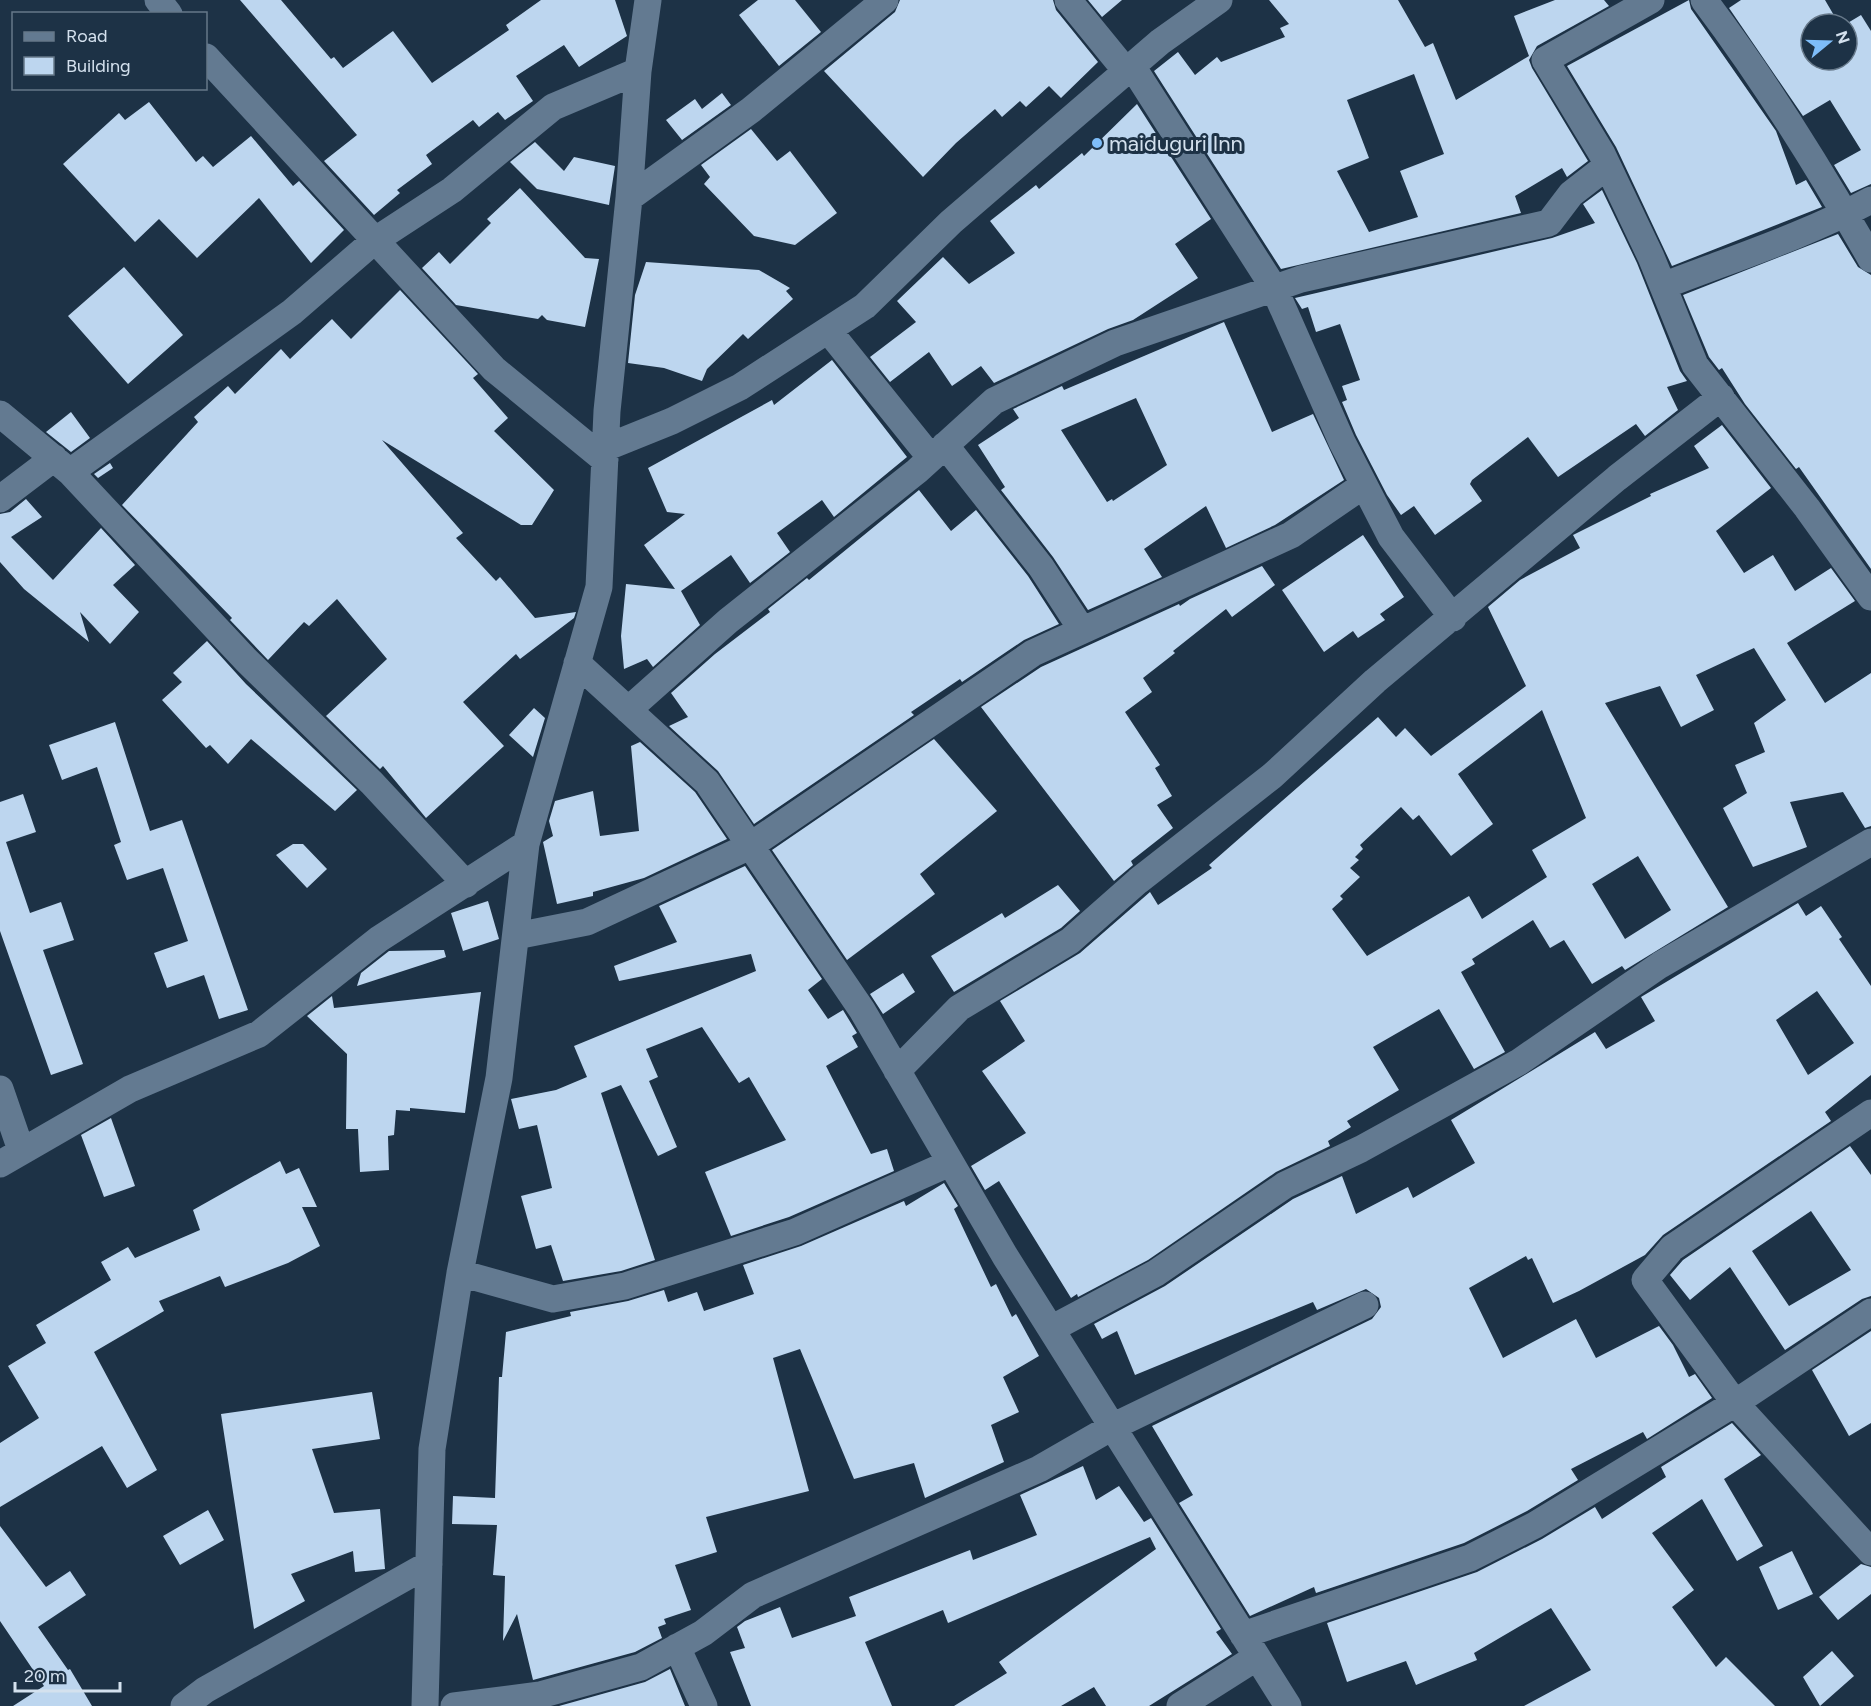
<svg xmlns="http://www.w3.org/2000/svg" width="1871" height="1706" viewBox="0 0 1871 1706" font-family="Figtree,sans-serif">
	<style>
		.building { fill: #bdd6ef; fill-rule: evenodd }
		.lines { fill: none; stroke-linecap: round; stroke-linejoin: round }
		.street { stroke: #637a91; stroke-width: 27 }
		.poi-dot { fill: #7ebdf9; stroke: #1d3246; stroke-width: 2 }
		.labels { text-anchor: middle; stroke-width: 6; stroke-linejoin: round; paint-order: stroke }
		.poi-label { font-size: 22px; fill: #d4e1ee; stroke: #1d3246; text-anchor: start }
	</style>
	<rect width="100%" height="100%" fill="#1d3246"/>
	<path class="building" d="M240 0H281L331 59 334 57 343 68 393 31 432 83 509 30 506 25 541 0H615L627 36 579 67 564 45 516 76 533 101 505 120 498 112 479 127 473 120 426 155 432 164 397 190 400 193 374 215 324 161 357 135Z
		M758 0H795L821 32 779 66 739 15Z
		M900 0H1053L1056 10 1098 62 1061 98 1049 86 1026 107 1020 101 1002 117 995 109 956 143 923 177 824 71 895 12Z
		M1088 0H1122L1102 17Z
		M1269 0H1398L1425 47 1433 43 1456 100 1529 56 1514 16 1555 0H1604L1609 6 1537 46 1529 60 1532 68 1588 161 1567 177 1562 168 1515 196 1521 213 1281 269 1154 71 1178 52 1195 75 1217 57 1221 62 1285 37 1280 28 1289 24ZM1414 74 1444 154 1400 171 1418 217 1369 232 1337 171 1369 158 1347 100Z
		M1689 0 1691 9 1776 131 1796 185 1806 180 1822 207 1672 266 1616 147 1567 66Z
		M1741 0H1825L1839 24H1811V60H1847L1846 24 1861 15 1871 31V184L1851 193 1834 165 1861 150 1830 100 1803 116 1729 8Z
		M722 93 731 105 682 140 666 120 695 99 702 109Z
		M149 102 196 162 203 156 213 167 251 136 293 186 299 181 344 230 311 263 259 198 197 258 159 219 135 242 63 164 119 113 125 120Z
		M1137 104 1211 219 1175 244 1198 278 1133 320 1108 329 994 383 981 366 952 386 929 352 890 382 870 357 916 322 897 301 943 257 969 284 1015 253 990 221 1036 185 1039 189 1082 153 1084 156Z
		M751 129 777 161 790 151 837 213 795 245 754 236 704 184 710 177 701 165Z
		M535 142 564 171 574 157 615 166 609 205 537 189 510 162Z
		M520 188 585 258 599 259 585 327 547 320 542 315 538 319 456 305 422 268 439 252 450 264 491 223 487 219Z
		M1602 190 1637 263 1680 371 1687 381 1667 387 1678 410 1645 436 1636 424 1558 477 1528 437 1472 480 1470 484 1482 501 1435 535 1414 506 1401 515 1387 495 1356 435 1342 402 1347 400 1342 386 1360 380 1340 324 1316 332 1308 307 1302 309 1295 298 1552 238 1595 223 1583 204Z
		M1838 234 1858 267 1871 275V569L1799 467 1796 469 1745 404 1722 368 1719 370 1709 357 1683 295Z
		M646 262 759 270 790 288 786 291 793 299 748 339 743 334 707 369 702 381 664 368 628 363 635 295Z
		M124 267 183 335 128 384 68 316Z
		M400 290 478 374 473 378 508 418 494 431 554 490 532 525H521L382 440 463 533 456 538 496 581 500 577 535 618 576 612 574 618 520 659 516 654 463 702 504 746 426 818 383 766 380 769 326 716 387 659 337 599 309 626 304 622 268 660 230 620 232 618 122 505 198 422 194 417 228 386 235 394 281 349 290 359 332 319 351 339Z
		M1224 322 1272 432 1313 414 1344 480 1275 525 1226 548 1206 506 1144 549 1162 577 1088 610 1053 557 1001 490 1005 487 978 445 1019 418 1013 409 1062 386 1064 390ZM1136 398 1167 465 1113 501 1112 499 1107 502 1061 430Z
		M832 360 907 457 834 517 822 500 777 533 790 552 750 583 731 555 681 591 700 625 653 667 647 659 624 669 621 636 626 584 675 589 644 545 685 514 667 512 648 468 772 400 774 405Z
		M71 412 90 438 71 452 46 432Z
		M1722 425 1771 488 1716 531 1744 573 1773 555 1795 591 1831 568 1855 601 1787 643 1825 703 1871 673V826L1865 828 1843 792 1790 802 1807 847 1753 867 1723 808 1747 793 1735 765 1765 752 1754 723 1786 700 1754 648 1696 675 1714 710 1681 727 1660 686 1605 703 1728 907 1625 970 1622 966 1592 984 1564 940 1550 948 1533 920 1472 959 1475 964 1461 972 1505 1052 1474 1069 1439 1009 1373 1047 1399 1090 1347 1121 1351 1127 1328 1141 1330 1146 1276 1172 1148 1260 1078 1297 1077 1294 1071 1298 999 1181 985 1190 971 1166 1026 1133 982 1071 1025 1041 1000 1001 1080 953 1150 892 1158 905 1212 868 1209 865 1378 717 1396 737 1405 728 1431 756 1526 686 1488 607 1520 580 1580 548 1573 535 1651 496 1650 494 1709 468 1694 446ZM1542 710 1586 818 1532 850 1547 877 1482 919 1469 896 1367 956 1332 909 1343 899 1340 896 1360 877 1350 868 1359 860 1355 857 1363 849 1360 845 1401 807 1413 820 1419 815 1451 856 1493 824 1458 774ZM1638 856 1671 910 1625 939 1592 884Z
		M110 463 113 468 98 478 94 474Z
		M919 490 951 531 976 510 1028 576 1059 624 1024 640 962 682 960 679 911 712 914 715 754 824 718 771 669 726 688 717 671 693 715 654 770 612 768 609 807 578 809 580Z
		M26 499 42 517 11 537 53 580 101 528 135 565 113 585 139 612 110 644 80 612 89 642 24 589 0 562V514L10 512Z
		M1363 535 1404 597 1380 614 1385 620 1358 638 1353 631 1324 652 1282 590Z
		M1262 566 1275 585 1232 617 1226 609 1173 651 1175 653 1143 678 1152 692 1125 712 1160 765 1155 768 1172 796 1157 805 1173 828 1131 861 1133 865 1114 881 981 707 1041 667 1179 604 1180 606 1190 599Z
		M207 641 246 684 357 790 335 811 251 739 228 764 210 745 206 748 162 700 182 682 173 673Z
		M534 708 545 718 533 757 509 735Z
		M115 722 150 831 182 820 248 1010 219 1019 204 975 167 988 154 953 188 941 163 868 127 880 114 845 121 842 97 767 62 780 49 745Z
		M934 739 997 811 920 874 935 894 847 960 772 850Z
		M640 742 695 792 727 839 644 878 593 892V896L557 904 543 842 553 836 549 821 555 801 593 791 600 836 639 831 631 746Z
		M23 794 36 832 6 842 30 913 61 902 74 940 43 950 83 1064 51 1075 0 931V802Z
		M293 844H303L327 869 307 888 276 855Z
		M745 866 822 979 808 990 828 1019 843 1010 857 1033 852 1036 858 1047 826 1066 871 1154 887 1149 894 1171 789 1217 731 1236 705 1172 786 1140 749 1077 739 1083 702 1027 646 1049 658 1077 649 1081 677 1147 658 1156 621 1085 601 1093 655 1260 621 1271 563 1281 551 1245 536 1249 521 1196 552 1188 537 1125 519 1129 511 1099 556 1090 587 1077 574 1046 756 971 751 954 619 981 614 966 677 942 659 906Z
		M1058 885 1080 911 1061 928 954 992 931 956 1002 913 1005 918Z
		M488 901 499 939 463 951 451 913Z
		M1798 903 1806 916 1821 906 1842 937 1839 939 1871 986V1075L1825 1112 1831 1121 1663 1235 1645 1255 1579 1291 1553 1303 1532 1258 1528 1260 1526 1256 1469 1288 1503 1358 1576 1319 1596 1358 1659 1326 1673 1345 1689 1377 1695 1374 1712 1398 1647 1439 1643 1432 1571 1469 1578 1480 1527 1511 1464 1543 1316 1593 1314 1587 1250 1616 1179 1503 1193 1495 1152 1426 1372 1319 1381 1307 1379 1298 1366 1289 1317 1310 1313 1302 1135 1375 1117 1331 1102 1339 1094 1324 1165 1286 1293 1199 1342 1176 1356 1214 1408 1187 1413 1198 1475 1163 1451 1120 1595 1032 1606 1049 1655 1021 1641 997ZM1817 991 1854 1043 1808 1075 1776 1020Z
		M444 950 446 957 357 986 361 973 389 951Z
		M903 973 915 992 883 1014 870 994Z
		M481 992 465 1113 410 1108V1111L396 1110 394 1135 388 1136 389 1170 360 1172 358 1129H346L347 1054 307 1016 332 996 334 1008Z
		M111 1118 135 1186 104 1197 81 1135Z
		M1850 1146 1871 1175V1296L1862 1299 1785 1350 1730 1267 1690 1300 1670 1275 1683 1260ZM1811 1211 1851 1270 1789 1306 1752 1251Z
		M280 1161 286 1174 299 1168 317 1207H302L320 1246 288 1263 225 1287 220 1276 159 1301 164 1311 94 1352 157 1470 127 1488 102 1446 0 1507V1443L39 1418 8 1366 46 1343 36 1325 111 1280 101 1262 128 1247 135 1258 200 1230 193 1210Z
		M944 1183 958 1206 954 1209 991 1287 996 1284 1012 1317 1016 1314 1039 1356 1003 1377 1019 1412 991 1425 1004 1462 925 1498 914 1463 854 1479 800 1349 773 1358 809 1491 706 1517 717 1552 675 1565 691 1610 664 1619 666 1624 658 1627 662 1638 635 1652 533 1680 517 1614 503 1641 505 1576 493 1575 497 1525 452 1524 453 1496 495 1498 499 1377H502L506 1332 571 1316 570 1312 628 1301 664 1290 668 1302 697 1292 704 1311 754 1294 743 1265 801 1246 904 1201 906 1206Z
		M1871 1331V1423L1849 1436 1812 1370Z
		M372 1392 380 1439 312 1449 334 1513 380 1509 385 1569 355 1572 353 1551 291 1574 305 1601 254 1629 221 1414Z
		M1732 1423 1761 1455 1724 1479 1763 1546 1737 1561 1702 1499 1652 1533 1694 1590 1672 1607 1716 1667 1726 1657 1775 1706H1524L1591 1670 1551 1608 1474 1653 1477 1660 1416 1685 1406 1661 1347 1682 1327 1623 1477 1572 1542 1539 1595 1507 1602 1519 1666 1477 1661 1467Z
		M1083 1466 1096 1500 1119 1486 1144 1522 1151 1518 1221 1629 1216 1632 1232 1654 1149 1706H1106L1094 1687 1061 1706H954L1007 1673 999 1662 1156 1549 1150 1537 948 1623 943 1610 865 1642 892 1706H751L730 1652 745 1648 737 1627 745 1621 780 1607 792 1638 856 1616 849 1597 970 1550 973 1560 1037 1535 1020 1495Z
		M208 1510 224 1540 180 1565 163 1536Z
		M0 1526 46 1587 70 1571 86 1595 38 1627 68 1670 70 1669 92 1706H13L44 1686 0 1621Z
		M1792 1551 1813 1594 1778 1610 1759 1567Z
		M1861 1564 1871 1567V1594L1838 1620 1819 1597Z
		M1832 1651 1854 1676 1820 1706 1803 1677Z
		M670 1669 685 1706H559L645 1682Z"/>
	<g class="lines">
		<path class="street" d="M158 0 169 14
			M1068 0 1126 71
			M1651 0 1545 60 1602 154 1651 257 1695 365 1807 508 1871 597
			M1704 0C1766 82 1820 169 1871 259
			M206 57 494 369 605 460
			M1132 66 1274 288 1342 442 1391 537 1453 618
			M629 198 751 110 885 0
			M1663 286C1732 259 1805 236 1871 200
			M828 330 931 458
			M0 414 70 472 246 660 372 783 466 884
			M945 445 1041 567 1082 630
			M605 448 672 421 740 387 865 306 951 222 1160 42 1219 0
			M70 472 292 312 374 241 452 190 553 107 638 71
			M0 499 54 458
			M577 663 707 782 862 1010 1005 1256 1288 1706
			M628 710 728 621 917 471 994 401 1115 343 1301 279 1549 223 1571 194 1607 166
			M516 936 587 922 750 846 1033 653 1291 535 1364 485
			M897 1071 959 1008 1070 941 1138 881 1272 776 1375 681 1617 478 1721 397
			M0 1089 21 1150
			M1871 1113 1672 1248 1645 1280 1735 1403 1871 1552
			M0 1164 130 1089 259 1034 379 939 526 844
			M460 1273 553 1299 625 1286 795 1232 950 1163
			M1051 1329 1156 1273 1285 1185 1361 1149 1519 1062 1660 965 1871 842
			M1243 1635 1470 1558 1535 1525 1735 1403 1871 1312
			M677 1647 704 1706
			M184 1706 205 1690 429 1564
			M425 1706 432 1449 460 1273 499 1078 526 844 599 587 607 411 629 198 638 71 648 0
			M454 1706 540 1695 641 1667 703 1633 753 1595 1039 1469 1112 1427 1365 1305
			M1180 1706 1257 1657"/>
	</g>
	<circle class="poi-dot" cx="1097" cy="143" r="6"/>
	<g class="labels">
		<g class="poi-label">
			<text x="1109" y="151">maiduguri Inn</text>
		</g>
	</g>
	<rect x="12" y="12" width="195" height="78" fill="#1d3246" stroke="#667889" stroke-width="1.5"/>
	<rect x="24" y="32" width="30" height="9" fill="#637a91" stroke="#667889" stroke-width="1.5"/>
	<text x="66" y="42" font-size="18" fill="#d4e1ee">Road</text>
	<rect x="24" y="57" width="30" height="18" fill="#bdd6ef" stroke="#667889" stroke-width="1.5"/>
	<text x="66" y="72" font-size="18" fill="#d4e1ee">Building</text>
	<g transform="translate(1829 42) rotate(71)"><circle r="28" fill="#1d3246" stroke="#667889" stroke-width="1.5"/>
	<path d="M0-4.5L10 22L0 15L-10 22Z" fill="#7ebdf9"/>
	<text y="-9" font-size="16" font-weight="bold" text-anchor="middle" fill="#d4e1ee">N</text>
	</g>
	<path d="M15 1682v9h105v-9" fill="none" stroke="#d4e1ee" stroke-width="3"/>
	<text x="24" y="1682" font-size="18" fill="#d4e1ee" stroke="#1d3246" stroke-width="4.5" paint-order="stroke">20 m</text>
</svg>
